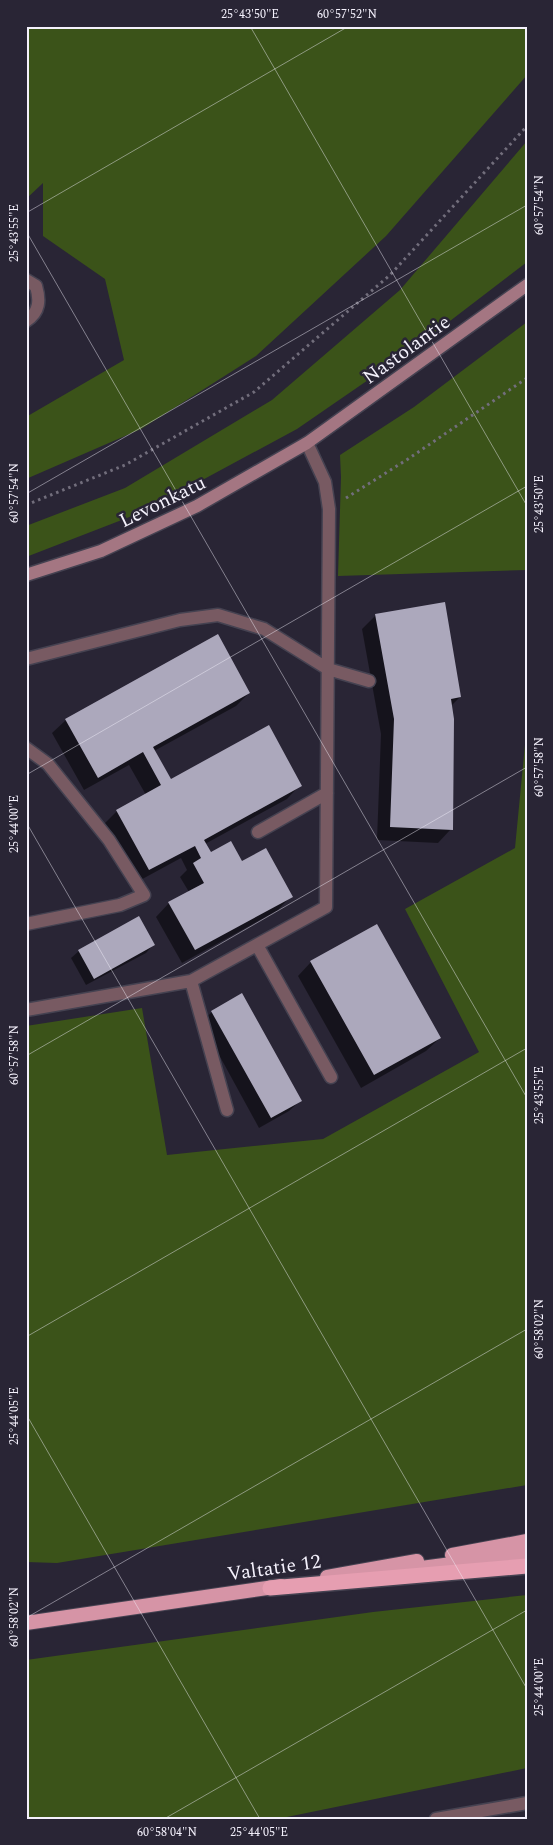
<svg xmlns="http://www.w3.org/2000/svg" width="553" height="1845" viewBox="0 0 553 1845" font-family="Spectral,serif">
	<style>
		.green { fill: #3b5319 }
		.shadow { fill: #0007 }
		.building { fill: #aca8bc }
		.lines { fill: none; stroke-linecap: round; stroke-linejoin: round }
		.service-casing { stroke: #454251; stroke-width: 15 }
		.minor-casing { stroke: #454251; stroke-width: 15 }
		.secondary-casing { stroke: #454251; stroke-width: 15 }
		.trunk-casing { stroke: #454251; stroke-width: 16 }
		.motorway-casing { stroke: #454251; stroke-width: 18 }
		.path { stroke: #726e7c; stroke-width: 3; stroke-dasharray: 2.5 4; stroke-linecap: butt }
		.service { stroke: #785a62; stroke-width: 12 }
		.minor { stroke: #785a62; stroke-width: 12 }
		.secondary { stroke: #a47682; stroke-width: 12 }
		.trunk { stroke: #d694a6; stroke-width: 14 }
		.motorway { stroke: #e69eb1; stroke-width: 15 }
		.ticks { fill: none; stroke: #f4f1fc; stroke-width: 1; stroke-opacity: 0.45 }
		.labels { text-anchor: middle; stroke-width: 5; stroke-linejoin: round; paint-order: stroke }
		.street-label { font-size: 20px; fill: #f4f1fc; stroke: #292535 }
		.neatline { fill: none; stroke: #f4f1fc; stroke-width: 2 }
		.ticks-label { font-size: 12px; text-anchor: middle; fill: #f4f1fc }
	</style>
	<rect width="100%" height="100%" fill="#292535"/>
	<path class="green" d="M26 26H527V75L386 236 256 356 141 429 26 479V417L124 360 105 279 43 236V183L26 199Z
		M527 141V262L416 347 297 429 145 511 26 557V526L125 488 272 400 400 290Z
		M527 322V570L338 576 341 477 340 455 414 407Z
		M527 724V1485L57 1563 26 1562V1026L142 1008 167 1155 323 1139 479 1052 405 909 515 848Z
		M527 1595V1768L277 1819H26V1660L373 1612Z"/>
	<path class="shadow" d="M376 615 460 697 451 706V829L438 843 377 840 381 734 362 629Z
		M249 693 236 706 154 751 170 781 300 785 287 799 205 844 211 854 242 863 291 896 278 910 182 963 156 917 169 903 189 892 180 877 187 870 181 858 135 883 103 825 117 811 146 795 129 765 84 790 52 733 66 720Z
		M153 945 146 953 86 985 71 958 79 951Z
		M311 962 440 1038 426 1051 361 1088 298 976Z
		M212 1012 300 1101 289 1111 259 1128 201 1022Z"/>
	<path class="building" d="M445 602 461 697 451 699 454 719 453 830 390 827 394 719 375 614Z
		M218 634 250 693 153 747 171 779 269 725 302 786 204 840 211 852 231 841 242 861 266 848 293 897 195 950 168 902 204 883 193 863 201 858 195 846 149 870 116 810 161 785 143 752 98 778 65 719Z
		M139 916 155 945 94 979 78 950Z
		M377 924 441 1038 374 1075 310 961Z
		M242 993 302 1101 271 1118 211 1011Z"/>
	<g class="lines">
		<g class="service-casing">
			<path id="service" d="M26 280 36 286C40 300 40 312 26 321
				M26 659 180 620 218 615 264 629 328 669 369 681
				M26 748 48 764 109 840 144 895 120 905 26 924
				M258 832 327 793
				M257 945 331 1077
				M191 981 227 1110
				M26 1010 191 981 326 907 329 509 325 482 307 443"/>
		</g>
		<g class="minor-casing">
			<path id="minor" d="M436 1819 527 1803"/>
		</g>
		<g class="secondary-casing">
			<path id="secondary" d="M26 575 101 551 197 506 307 443 527 285"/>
		</g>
		<g class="trunk-casing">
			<path id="trunk" d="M452 1555 527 1541
				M406 1570 527 1554
				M327 1577 417 1561
				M26 1623 281 1586"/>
		</g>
		<g class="motorway-casing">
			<path id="motorway" d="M270 1588 527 1566"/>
		</g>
		<path class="path" d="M346 498 408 459 527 378
			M26 505 125 465 254 392 390 275 527 126"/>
		<use href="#service" class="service"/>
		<use href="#minor" class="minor"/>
		<use href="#secondary" class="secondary"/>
		<use href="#trunk" class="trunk"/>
		<use href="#motorway" class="motorway"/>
	</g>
	<path class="ticks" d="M250 26 527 506M26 213 349 26M26 231 527 1098M26 494 527 205M26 775 527 486M26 822 527 1689M26 1056 527 767M26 1337 527 1048M26 1414 260 1819M26 1618 527 1329M164 1819 527 1610"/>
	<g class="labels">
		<g class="street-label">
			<text transform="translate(406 349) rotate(-36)" y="7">Nastolantie</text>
			<text transform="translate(162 501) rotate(-26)" y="7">Levonkatu</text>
			<text transform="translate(274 1567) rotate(-8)" y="7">Valtatie 12</text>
		</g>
	</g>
	<rect width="553" height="1845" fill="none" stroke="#292535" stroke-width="55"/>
	<rect x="28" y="28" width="498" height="1790" class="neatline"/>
	<g class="ticks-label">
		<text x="250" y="18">25°43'50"E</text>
		<text x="347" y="18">60°57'52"N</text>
		<text transform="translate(539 205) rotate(-90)" y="4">60°57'54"N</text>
		<text transform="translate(14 233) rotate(-90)" y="4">25°43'55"E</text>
		<text transform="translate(14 493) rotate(-90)" y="4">60°57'54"N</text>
		<text transform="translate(539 504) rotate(-90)" y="4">25°43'50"E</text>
		<text transform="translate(539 767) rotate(-90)" y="4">60°57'58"N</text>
		<text transform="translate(14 824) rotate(-90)" y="4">25°44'00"E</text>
		<text transform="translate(14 1055) rotate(-90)" y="4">60°57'58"N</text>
		<text transform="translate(539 1095) rotate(-90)" y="4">25°43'55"E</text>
		<text transform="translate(539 1329) rotate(-90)" y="4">60°58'02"N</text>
		<text transform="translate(14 1416) rotate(-90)" y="4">25°44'05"E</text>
		<text transform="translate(14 1617) rotate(-90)" y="4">60°58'02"N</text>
		<text transform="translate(539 1687) rotate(-90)" y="4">25°44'00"E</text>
		<text x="167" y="1836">60°58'04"N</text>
		<text x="259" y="1836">25°44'05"E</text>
	</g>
</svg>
